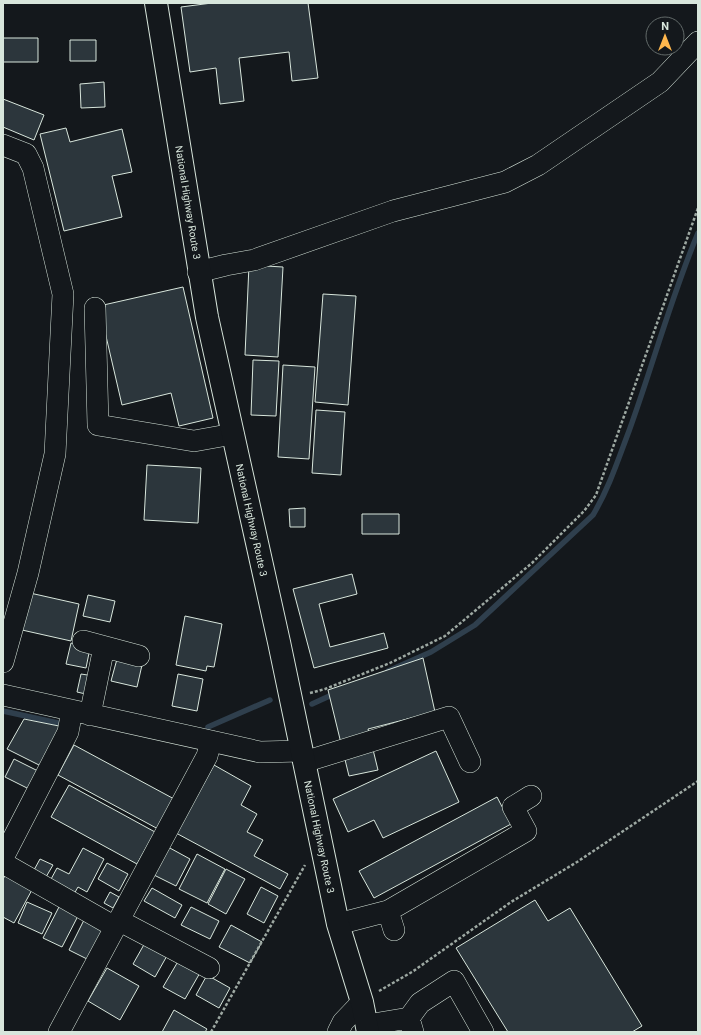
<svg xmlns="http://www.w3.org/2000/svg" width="701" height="1035" viewBox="0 0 701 1035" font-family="Roboto,sans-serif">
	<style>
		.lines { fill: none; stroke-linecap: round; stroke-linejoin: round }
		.stream { stroke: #2f3f4d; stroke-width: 5.5 }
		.building { fill: #2c363c; stroke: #d8e6dc }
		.minor-casing { stroke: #d8e6dc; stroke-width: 22 }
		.highway-casing { stroke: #d8e6dc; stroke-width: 24 }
		.path { stroke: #9da8a2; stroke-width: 2.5; stroke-dasharray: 3 2; stroke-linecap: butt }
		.minor { stroke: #14181c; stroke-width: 21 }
		.highway { stroke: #14181c; stroke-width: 22 }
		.labels { text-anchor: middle; stroke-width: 3; stroke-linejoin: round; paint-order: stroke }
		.street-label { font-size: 10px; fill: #d8e6dc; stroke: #14181c }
	</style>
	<rect width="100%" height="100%" fill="#14181c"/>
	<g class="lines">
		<path class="stream" d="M388 671 431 652 475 625 593 515C609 488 618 460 629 431 653 365 671 297 698 233
			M312 704 336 693
			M3 711 58 723
			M208 727 270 700"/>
	</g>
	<path class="building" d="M212 3H308L318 78 292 81 289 52 239 58 244 101 220 104 216 68 190 72 181 7Z
		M3 38H38V62H3Z
		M70 40H96V61H70Z
		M104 82 105 107 81 108 80 84Z
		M3 99 44 115 34 140 3 127Z
		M66 128 70 142 122 129 132 172 112 176 122 217 64 231 40 134Z
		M249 265 283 267 278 357 245 355Z
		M183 287 213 418 179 426 171 393 122 405 99 306Z
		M323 294 356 296 348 405 315 402Z
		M253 360 279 361 276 416 251 415Z
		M283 365 315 367 309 459 278 457Z
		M316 410 345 412 341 475 312 473Z
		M147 465 201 468 198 523 144 520Z
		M305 508V527H290L289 509Z
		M362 514H399V534H362Z
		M352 574 357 594 319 604 330 647 384 633 388 648 314 668 293 589Z
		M30 593 79 604 71 641 22 630Z
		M88 595 115 601 110 622 83 616Z
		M185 616 222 624 214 667 207 666 206 671 176 665Z
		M71 643 90 648 86 668 66 664Z
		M423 658 435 712 368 729 378 770 349 776 328 690Z
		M117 659 142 665 137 687 111 681Z
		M81 674 94 676 90 695 77 692Z
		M178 674 203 679 197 711 172 706Z
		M24 719 64 727 43 767 7 749Z
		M74 745 176 800 160 830 58 775Z
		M436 751 459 802 383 838 374 820 348 832 333 799Z
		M14 759 40 772 31 790 5 777Z
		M214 765 251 786 241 805 257 814 247 832 263 840 254 856 288 874 280 889 176 833Z
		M69 785 155 832 137 864 51 817Z
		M497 797 511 824 374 898 359 871Z
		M168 847 190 859 176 886 154 875Z
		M83 848 104 859 87 892 78 887 74 894 50 881 57 868 69 874Z
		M197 854 225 869 207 903 179 889Z
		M40 859 53 865 46 877 34 870Z
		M107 863 128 874 119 891 98 879Z
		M226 869 245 879 226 914 208 904Z
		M6 874 33 888 14 923 3 917V879Z
		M261 887 278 896 264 923 247 914Z
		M152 888 182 905 175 918 144 901Z
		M110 892 119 897 113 908 104 903Z
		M535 900 548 921 570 908 642 1026 632 1032H508L456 948Z
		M27 902 52 913 42 934 18 923Z
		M60 905 79 914 62 947 43 938Z
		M191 907 219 921 210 939 181 925Z
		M84 920 107 931 91 961 69 950Z
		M231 925 262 942 250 963 219 947Z
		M146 941 168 954 155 977 133 964Z
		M180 958 201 971 185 999 163 987Z
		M107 968 139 986 120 1020 88 1001Z
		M207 975 230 988 219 1008 196 995Z
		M174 1010 207 1029 205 1032H162Z"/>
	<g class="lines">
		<g class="minor-casing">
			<path id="minor" d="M3 145 26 154 33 168 63 294 55 454 28 573 3 662
				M198 272 226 265 254 260 393 211 505 182 538 165 660 82 698 42
				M95 308 98 425 194 441 233 434
				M83 641 139 656
				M3 695 260 752 302 751
				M90 715 104 647
				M304 762 449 717 470 762
				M3 858 68 732 72 711
				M3 863 115 927
				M388 911 394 930
				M120 921 209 968
				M338 924 388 911 526 831 513 807 531 796
				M409 1018 420 1003 454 981 483 1032
				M367 1025 409 1018 413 1032
				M59 1032 207 756 211 741
				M338 1032 343 1022 362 1002"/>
		</g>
		<g class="highway-casing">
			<g id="highway">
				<path id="s1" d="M156 3 207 317 279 642 338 924 362 1002 368 1032"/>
			</g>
		</g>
		<path class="path" d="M310 693 325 689 390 663 445 636 532 563 584 511 596 495 698 208
			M379 991 412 972 511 902 577 862 698 781
			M211 1032 305 865"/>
		<use href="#minor" class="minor"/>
		<use href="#highway" class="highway"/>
	</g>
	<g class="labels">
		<g class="street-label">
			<text dy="4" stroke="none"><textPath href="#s1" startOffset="202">National Highway Route 3</textPath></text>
			<text dy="4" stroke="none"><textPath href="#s1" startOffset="526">National Highway Route 3</textPath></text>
			<text dy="4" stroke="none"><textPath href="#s1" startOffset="850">National Highway Route 3</textPath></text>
		</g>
	</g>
	<rect width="701" height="1035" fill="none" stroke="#d8e6dc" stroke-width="8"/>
	<g transform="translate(665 36)"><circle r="19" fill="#14181c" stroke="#626a69"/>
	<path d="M0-3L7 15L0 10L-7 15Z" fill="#ffb74d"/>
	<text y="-6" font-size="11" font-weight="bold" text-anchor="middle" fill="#d8e6dc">N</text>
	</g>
</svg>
